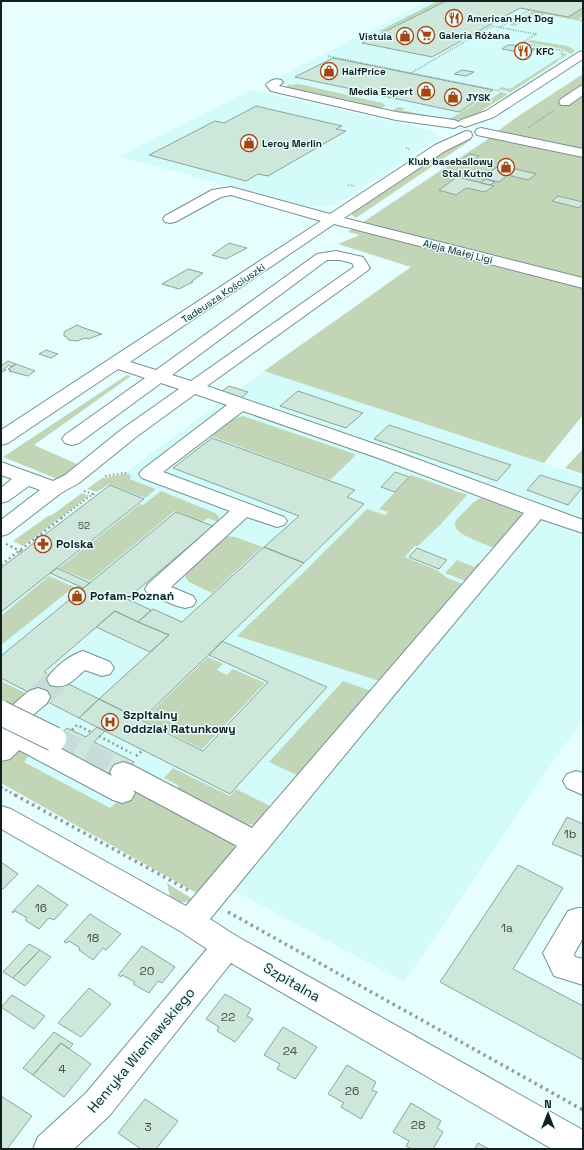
<svg xmlns="http://www.w3.org/2000/svg" width="584" height="1150" viewBox="0 0 584 1150" font-family="'Space Grotesk',sans-serif">
	<style>
		.built { fill: #d2fbfa }
		.green { fill: #c3d5b7 }
		.building { fill: #cde7da; stroke: #8da599 }
		.lines { fill: none; stroke-linecap: round; stroke-linejoin: round }
		.minor-tunnel { stroke: #c6dddc; stroke-width: 24; stroke-dasharray: 24 12; stroke-linecap: butt }
		.minor-casing { stroke: #759290; stroke-width: 2 }
		.path-far3 { stroke: #8b9e9d; stroke-width: 1.5; stroke-dasharray: 1 1.5; stroke-linecap: butt }
		.path-far2 { stroke: #8b9e9d; stroke-width: 2; stroke-dasharray: 1.5 2.5; stroke-linecap: butt }
		.path-far1 { stroke: #8b9e9d; stroke-width: 2.5; stroke-dasharray: 2 3; stroke-linecap: butt }
		.path { stroke: #8b9e9d; stroke-width: 3.5; stroke-dasharray: 2.5 4; stroke-linecap: butt }
		.minor { fill: #fff; fill-rule: evenodd }
		.minor-bridge-casing { stroke: #759290; stroke-width: 26; stroke-linecap: butt }
		.minor-bridge { stroke: #fff; stroke-width: 24 }
		.labels { text-anchor: middle; stroke-width: 3; stroke-linejoin: round; paint-order: stroke }
		.far-poi-label { font-size: 10px; font-weight: bold; fill: #131f1e; stroke: #e6fffe; text-anchor: start }
		.far-street-label { font-size: 10px; fill: #131f1e; stroke: #e6fffe }
		.number-label { font-size: 10px; fill: #42514d }
		.poi-label { font-size: 12px; font-weight: bold; fill: #131f1e; stroke: #e6fffe; text-anchor: start }
		.near-number-label { font-size: 12px; fill: #42514d }
		.near-street-label { font-size: 14px; fill: #131f1e; stroke: #e6fffe }
	</style>
	<rect width="100%" height="100%" fill="#e6fffe"/>
	<path class="built" d="M428 1H583V47L514 92 470 117 446 120 269 82Z
		M251 90 430 130 438 138 336 205 310 207 119 157Z
		M264 371 583 476V718L404 982 1 765V567L112 482Z"/>
	<path class="green" d="M438 1H445L383 32 379 31Z
		M583 8V16L579 19 583 20 581 22H579L581 21 545 14 542 16 535 14 515 26 509 25 533 11 569 17Z
		M531 40 567 46 573 49 575 51 571 54 562 49 527 42Z
		M561 52 567 55 557 60 558 61 511 92 498 89 502 87 510 89 562 56 560 53Z
		M583 74V415L544 463 264 371 411 267 338 244 360 235 348 232 485 141 514 119Z
		M299 84 382 103 386 106 380 108H372L361 103 304 91 286 88 288 85Z
		M501 92 508 94 469 119 444 121 394 112 393 110 398 107 405 108 402 110 448 120 484 98 491 99Z
		M464 139 471 140 356 218 352 215 353 212Z
		M127 375 131 376 34 445 79 465 62 481 3 457Z
		M243 416 355 454 354 457 330 480 211 436 232 419Z
		M583 449V474L565 468Z
		M125 474 132 476 129 479 156 489 145 498 109 484 97 492 87 489 102 478Z
		M411 475 467 495 441 524 418 546H415L405 557 437 570 447 578 466 585 383 682 237 636 310 566 367 509 385 515 388 512 379 509Z
		M161 491 215 513 219 517 218 522 208 518 202 522 175 511 90 581 59 568 140 504 143 505Z
		M82 493 89 496 23 546 13 541 48 516 52 515Z
		M486 497 516 509 522 515V519L497 549C488 545 455 535 455 525 455 518 462 515 466 510 472 504 476 498 486 497Z
		M226 536 235 537 262 547 212 593 189 582 185 577 186 570Z
		M457 560 474 567 478 563 482 565 468 582 445 573Z
		M49 576 74 587 1 645V616Z
		M208 657 223 664 217 670 227 675 233 669 265 683 202 749 143 720Z
		M1 681 29 695 13 710 1 704Z
		M343 681 374 692 301 777 269 762Z
		M17 748 30 753 24 762 110 808 131 790 230 839 234 845V853L200 895 1 783V761Z
		M173 768 230 796 236 789 274 808 257 824 243 825 178 790V785L164 778Z
		M167 883 194 900C185 903 178 904 170 898Z"/>
	<path class="building" d="M446 1H583V8L568 17 520 8 432 57 362 43Z
		M508 45H513L535 49 528 54 502 49Z
		M333 58 493 90 459 112 295 77Z
		M462 70 474 72 466 76 454 74Z
		M256 106 342 126 336 129 346 131 268 176 258 174 246 181 149 155 215 121 224 123Z
		M470 154 479 156 469 163 460 161Z
		M500 165 536 174 528 180 508 175 499 182 481 178Z
		M457 177 490 185 494 186 485 192 466 188 456 195 439 190Z
		M486 179 495 182 490 185 481 183Z
		M558 196 583 202V204L579 208 552 201Z
		M229 243 247 248 226 259 212 255Z
		M188 269 203 273 191 282H193L179 289 162 284Z
		M77 325 84 328 102 334 88 339 85 338 77 341 68 340V338L64 336V332Z
		M46 350 58 354 51 358 39 354Z
		M8 361 16 364 12 367 9 365 4 369 6 370 1 372V366Z
		M16 364 35 371 28 376 9 371 11 370 8 369Z
		M229 386 248 392 241 398 222 391Z
		M298 391 363 413 346 428 280 406Z
		M389 425 511 465 497 481 374 439Z
		M212 438 355 490 347 497 364 504 304 563 264 547 299 516 173 468Z
		M395 472 409 477 395 492 381 487Z
		M540 475 559 481 582 488 568 505 527 490Z
		M110 485 144 499 1 612V568Z
		M176 512 213 526 127 599 151 610 138 622 115 611 44 672 99 699 79 718 1 678V656Z
		M264 547 304 563 141 720 99 699 169 635 138 622 153 609 182 622Z
		M417 548 447 560 439 569 409 557Z
		M57 568 90 583 83 588 50 573Z
		M115 611 138 622 169 635 150 652 96 627Z
		M222 641 327 687 230 794 79 718 99 699 203 751 268 682 209 655Z
		M97 727 105 731 94 742 134 762 114 781 47 746 67 728 86 737Z
		M567 817 583 824V857L552 844Z
		M1 862 18 874 3 889 1 888Z
		M518 865 563 888 513 969 583 1006V1060L440 982Z
		M38 885 68 905 54 920 49 918 39 929 25 920 27 918 15 911 13 913 12 912Z
		M90 914 121 934 106 950 103 948 93 960 79 950 80 948 69 941 67 943 64 942Z
		M29 944 40 950 13 978 3 972Z
		M142 946 175 967 162 983 158 981 149 993 133 984 135 982 122 975 121 977 118 975Z
		M40 950 51 957 25 986 13 978Z
		M89 988 111 1004 81 1037 58 1023Z
		M225 994 251 1009 247 1016 253 1019 235 1042 217 1031 219 1027 206 1019Z
		M12 995 45 1016 34 1029 1 1007Z
		M283 1027 317 1047 295 1079 277 1069 280 1064 264 1055Z
		M54 1032 73 1044 69 1049 61 1043 33 1075 23 1068Z
		M61 1043 91 1064 64 1097 33 1075Z
		M347 1065 376 1082 372 1090 377 1092 361 1119 341 1107 344 1103 328 1094Z
		M1 1096 32 1116 7 1149H1Z
		M145 1099 178 1121 156 1149H141L118 1133Z
		M411 1103 441 1121 437 1128 443 1132 433 1149H411L406 1146 409 1141 393 1132Z
		M478 1143 489 1149H475Z"/>
	<g class="lines">
		<path class="minor-tunnel" d="M38 697 59 679
			M54 739 123 772"/>
		<g class="minor-casing">
			<path id="minor" d="M583 51V59L494 117 465 127 460 125 454 128 396 120 271 91 266 85C270 80 275 78 281 80L283 82 279 86 396 112 454 120 459 122 461 120 486 111 579 52Z
				M583 85V95L569 105H561L559 102 561 99 579 87Z
				M481 128 583 149V157L477 135 475 132 477 129Z
				M466 131 471 132 472 135 471 138 445 151 344 218 583 278V288L334 224 130 362 156 370 317 254 336 251 363 257 370 268 367 271 207 386 395 451 583 520V533L541 519 395 694 210 919 238 937 583 1130V1149H552L231 963 110 1115 74 1149H33L38 1137 86 1093 207 949 180 931 1 829V806L11 809 186 906 237 846 133 790 135 793 131 800 122 803 113 800 19 750 10 759 1 761V715L29 691 38 688 47 691 50 697 47 703 18 728 26 730 112 776 110 772 114 765 123 762 132 765 252 828 524 513 381 459 243 411 163 472 284 517 287 521 284 525 277 527 247 517 171 587 193 596 196 601 193 606 185 608 177 606 148 594 145 589 148 584 230 511 142 478 139 474 142 470 227 405 195 394 136 437 79 483 61 493 8 534 1 536V520L40 490 29 486 8 501 1 503V488L12 479 1 475V462L53 481 65 475 122 429 179 389 161 383 79 443 72 445 65 443 62 439 65 435 145 378 118 369 8 443 1 445V430L321 221 231 195 221 197 175 222 170 223 165 222 163 219 165 216 212 190 231 187 330 214 435 145ZM327 260H340L352 263 354 267 191 381 172 375Z
				M83 651 110 662 114 668 110 674 102 676 85 670C73 680 67 690 50 685L47 679C54 667 70 655 83 651Z
				M576 771 583 773V795L567 788 563 781 567 774Z
				M578 908H583V938L574 954 575 957 583 959V985L554 976 543 953 568 911Z"/>
		</g>
		<path class="path-far3" d="M500 27 529 10
			M482 32 488 33
			M328 56 500 91
			M411 73 492 26 536 34 522 43 564 51
			M528 128 554 110
			M406 148 410 150
			M348 185 355 186"/>
		<path class="path-far2" d="M105 476 124 473 129 474
			M84 491 93 494
			M61 518 93 494 96 496"/>
		<path class="path-far1" d="M6 544 22 552
			M1 565 63 517
			M72 730 77 725 91 732
			M99 736 131 753
			M136 756 143 750
			M1 787 17 796"/>
		<path class="path" d="M15 795 188 890
			M228 912 583 1110"/>
		<use href="#minor" class="minor"/>
		<g class="minor-bridge-casing">
			<path id="minor-bridge" d="M1 713 54 739"/>
		</g>
		<use href="#minor-bridge" class="minor-bridge"/>
	</g>
	<defs>
		<g id="restaurant-ring" transform="scale(0.9)"><circle r="9.5" fill="#e6fffe" stroke="#a8440f" stroke-width="1.5"/><path d="M-5-6h1v4h1v-4h1v4h1v-4h1v5L-1.5 .5V6h-2V.5L-5-1ZM5-6V6H3V1.5H1.5Q1.5-4 5-6Z" fill="#a8440f"/></g>
		<g id="supermarket-ring" transform="scale(0.9)"><circle r="9.5" fill="#e6fffe" stroke="#a8440f" stroke-width="1.5"/><path d="M-6-5.5h2.5l.6 2H6L4.5 2H-2.5L-4.4-4H-6ZM-1.5 3.2a1.3 1.3 0 1 0 .1 0ZM3 3.2a1.3 1.3 0 1 0 .1 0Z" fill="#a8440f"/></g>
		<g id="shop-ring" transform="scale(0.9)"><circle r="9.5" fill="#e6fffe" stroke="#a8440f" stroke-width="1.5"/><path d="M-5-2.5h2.3a2.7 3.5 0 0 1 5.4 0H5L5.5 6h-11ZM-1.5-2.5h3a1.5 2.3 0 0 0-3 0Z" fill="#a8440f"/></g>
		<g id="pharmacy-ring" transform="scale(0.9)"><circle r="9.5" fill="#e6fffe" stroke="#a8440f" stroke-width="1.5"/><path d="M-2-6h4v4h4v4h-4v4h-4v-4h-4v-4h4Z" fill="#a8440f"/></g>
		<g id="hospital-ring" transform="scale(0.9)"><circle r="9.5" fill="#e6fffe" stroke="#a8440f" stroke-width="1.5"/><path d="M-5-5h3v3.5h4V-5h3V5h-3V1.5h-4V5h-3Z" fill="#a8440f"/></g>
	</defs>
	<g fill-rule="evenodd">
		<use href="#restaurant-ring" x="454" y="18"/>
		<use href="#supermarket-ring" x="426" y="35"/>
		<use href="#shop-ring" x="405" y="36"/>
		<use href="#restaurant-ring" x="523" y="51"/>
		<use href="#shop-ring" x="329" y="71"/>
		<use href="#shop-ring" x="426" y="91"/>
		<use href="#shop-ring" x="453" y="97"/>
		<use href="#shop-ring" x="249" y="143"/>
		<use href="#shop-ring" x="506" y="167"/>
		<use href="#pharmacy-ring" x="43" y="544"/>
		<use href="#shop-ring" x="77" y="596"/>
		<use href="#hospital-ring" x="110" y="722"/>
	</g>
	<g class="labels">
		<g class="far-poi-label">
			<text x="467" y="22">American Hot Dog</text>
			<text x="439" y="39">Galeria Różana</text>
			<text x="392" y="40" text-anchor="end">Vistula</text>
			<text x="536" y="55">KFC</text>
			<text x="342" y="75">HalfPrice</text>
			<text x="413" y="95" text-anchor="end">Media Expert</text>
			<text x="466" y="101">JYSK</text>
			<text x="262" y="147">Leroy Merlin</text>
			<text x="493" y="165" text-anchor="end">Klub baseballowy<tspan x="493" dy="12">Stal Kutno</tspan></text>
		</g>
		<g class="far-street-label">
			<text transform="translate(458 251) rotate(14)" y="4">Aleja Małej Ligi</text>
			<text transform="translate(223 293) rotate(-34)" y="4">Tadeusza Kościuszki</text>
		</g>
		<g class="number-label">
			<text x="84" y="529">52</text>
		</g>
		<g class="poi-label">
			<text x="56" y="548">Polska</text>
			<text x="90" y="600">Pofam-Poznań</text>
			<text x="123" y="719">Szpitalny<tspan x="123" dy="14">Oddział Ratunkowy</tspan></text>
		</g>
		<g class="near-number-label">
			<text x="570" y="838">1b</text>
			<text x="41" y="912">16</text>
			<text x="507" y="932">1a</text>
			<text x="93" y="942">18</text>
			<text x="147" y="975">20</text>
			<text x="228" y="1021">22</text>
			<text x="290" y="1055">24</text>
			<text x="62" y="1073">4</text>
			<text x="352" y="1095">26</text>
			<text x="418" y="1129">28</text>
			<text x="148" y="1131">3</text>
		</g>
		<g class="near-street-label">
			<text transform="translate(292 982) rotate(30)" y="5">Szpitalna</text>
			<text transform="translate(141 1050) rotate(-50)" y="5">Henryka Wieniawskiego</text>
		</g>
	</g>
	<rect width="584" height="1150" fill="none" stroke="#131f1e" stroke-width="4"/>
	<g transform="translate(548 1114)" stroke="#e6fffe" stroke-width="3" paint-order="stroke">
	<path d="M0-3L7 15L0 10L-7 15Z" fill="#131f1e"/>
	<text y="-6" font-size="11" font-weight="bold" text-anchor="middle" fill="#131f1e">N</text>
	</g>
</svg>
